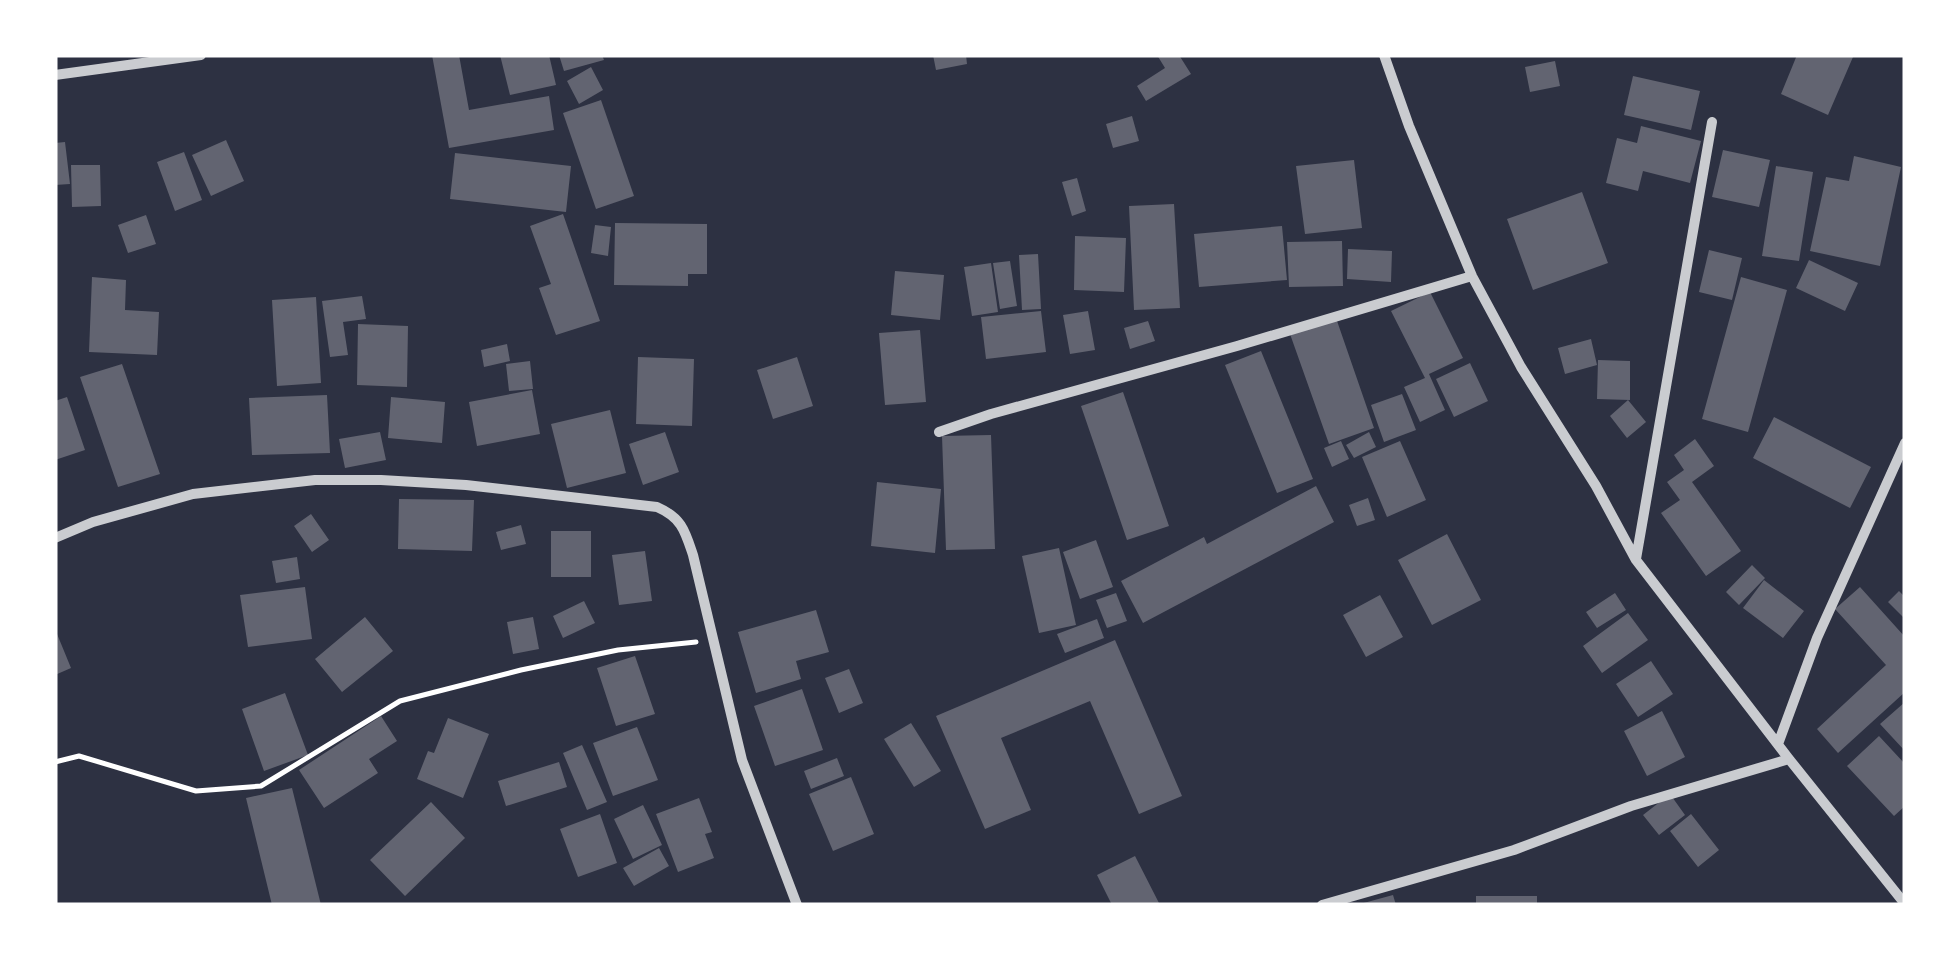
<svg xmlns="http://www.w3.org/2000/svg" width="1960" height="960" viewBox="0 0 1960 960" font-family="'Public Sans',sans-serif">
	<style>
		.building { fill: #626471 }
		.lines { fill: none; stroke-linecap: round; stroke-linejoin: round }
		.path { stroke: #fff; stroke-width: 5 }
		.minor { stroke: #caccd0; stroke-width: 10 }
	</style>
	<rect width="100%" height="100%" fill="#2d3142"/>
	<path class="building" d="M432 55H459L469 110 549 96 554 130 449 148Z
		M500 55H549L556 85 510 95Z
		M559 55H602L604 60 564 71Z
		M933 55H966L967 64 936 70Z
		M1157 55H1179L1191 74 1146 101 1137 86 1165 68Z
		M1797 55H1848L1853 57 1828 115 1781 94Z
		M1555 61 1560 86 1530 92 1525 67Z
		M591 67 603 90 579 104 567 81Z
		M1633 76 1700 91 1691 130 1624 115Z
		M601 100 634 196 596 209 563 113Z
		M1132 116 1139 141 1113 148 1106 124Z
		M1641 126 1701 141 1690 183 1643 171 1638 191 1606 183 1617 138 1637 143Z
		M226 140 244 181 211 196 192 155Z
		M65 142 70 184 55 185V143Z
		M1723 150 1770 160 1759 207 1712 197Z
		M184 152 202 200 175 211 157 162Z
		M455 153 571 166 566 212 450 199Z
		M1854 156 1901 167 1880 266 1810 251 1826 177 1849 181Z
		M1354 160 1362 228 1305 234 1296 166Z
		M71 165H100L101 206 72 207Z
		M1776 166 1813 172 1799 261 1762 256Z
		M1077 178 1086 211 1072 216 1062 182Z
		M1582 192 1608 263 1533 290 1507 219Z
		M1174 204 1180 308 1134 310 1129 206Z
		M563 214 600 321 556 335 539 288 551 284 530 226Z
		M146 215 156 244 128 253 118 225Z
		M615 223 707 224V274H688V286L614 285Z
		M595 225 611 227 608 256 591 253Z
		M1282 226 1287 280 1199 287 1194 234Z
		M1075 236 1126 238 1124 292 1074 290Z
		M1342 241 1343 286 1289 287 1287 242Z
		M1348 249 1392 251 1391 282 1347 279Z
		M1709 250 1742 258 1732 300 1699 292Z
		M1038 254 1041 309 1022 310 1019 255Z
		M1809 260 1858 283 1845 311 1796 288Z
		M1010 261 1017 306 1000 309 993 263Z
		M991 263 998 312 972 316 964 267Z
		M895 271 944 275 940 320 891 315Z
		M92 277 126 280 125 310 159 312 157 355 89 352Z
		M1741 277 1787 290 1748 432 1702 419Z
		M1430 292 1463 358 1429 374 1445 410 1420 422 1404 387 1425 378 1391 311Z
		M362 296 366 319 343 322 348 355 330 357 322 301Z
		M316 297 321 383 277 386 272 300Z
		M1041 311 1046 352 986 359 981 317Z
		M1088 311 1095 350 1070 354 1063 315Z
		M1336 318 1374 428 1329 444 1290 334Z
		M1148 321 1155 341 1130 349 1124 328Z
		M358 324 408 326 407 387 357 385Z
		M920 330 926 402 885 405 879 333Z
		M1591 339 1597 365 1565 374 1558 348Z
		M507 344 510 361 484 367 481 350Z
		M1261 351 1313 479 1277 493 1225 365Z
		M638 357 694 359 692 426 636 424Z
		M797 357 813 406 773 419 757 370Z
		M1598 360 1630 361V400L1597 399Z
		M530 361 533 389 509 391 506 364Z
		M1470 363 1488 401 1454 417 1436 379Z
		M122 364 160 474 118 487 80 377Z
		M532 390 540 434 477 446 469 402Z
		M1123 392 1169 526 1127 540 1081 406Z
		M1402 394 1416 430 1384 442 1371 405Z
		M327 395 330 453 252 455 249 398Z
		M67 397 85 450 55 460V401Z
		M391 397 445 402 442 443 388 438Z
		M1628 400 1646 422 1627 438 1610 416Z
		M610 410 626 473 567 488 551 424Z
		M1774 417 1871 467 1850 508 1753 458Z
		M380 432 386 460 345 468 339 439Z
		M665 432 679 472 643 485 629 444Z
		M1369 432 1376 447 1354 458 1346 445Z
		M991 435 995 549 946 550 942 436Z
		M1695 439 1714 466 1692 482 1741 551 1706 576 1661 513 1680 500 1667 482 1684 470 1674 455Z
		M1341 441 1349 459 1332 467 1324 448Z
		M1400 441 1426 500 1387 517 1362 457Z
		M877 482 941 489 935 553 871 546Z
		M1316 486 1334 522 1143 623 1121 581 1204 537 1207 544Z
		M1368 498 1375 520 1357 526 1349 505Z
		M399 499 474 500 472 551 398 549Z
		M311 514 329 540 312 552 294 526Z
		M521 525 526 544 501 550 496 532Z
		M551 531H591V577H551Z
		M1447 534 1481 600 1432 625 1398 560Z
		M1096 540 1113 587 1080 599 1063 552Z
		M1059 548 1076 625 1039 633 1022 556Z
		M645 551 652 601 619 605 612 555Z
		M297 557 300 579 276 583 272 561Z
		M1752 565 1765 578 1739 605 1726 592Z
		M1764 580 1804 611 1783 638 1743 608Z
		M305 587 312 639 248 647 240 595Z
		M1860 587 1905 637V692L1838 753 1817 729 1886 665 1835 609Z
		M1899 591 1905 597V619L1888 602Z
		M1116 593 1127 621 1107 628 1096 600Z
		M1615 593 1626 610 1597 628 1586 612Z
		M1380 595 1403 637 1366 657 1343 615Z
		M584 601 595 623 563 638 553 616Z
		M816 610 829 652 796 661 801 679 756 693 738 632Z
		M1628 613 1648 640 1602 673 1583 646Z
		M365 617 393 651 342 692 315 659Z
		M533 617 539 649 513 654 507 622Z
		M1097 619 1104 638 1065 653 1057 634Z
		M55 629 71 668 55 675Z
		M1115 640 1182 796 1139 814 1090 701 1001 738 1031 810 985 829 936 716Z
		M635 656 655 714 616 726 597 668Z
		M1651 661 1673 694 1638 717 1616 684Z
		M849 669 863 703 839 713 825 678Z
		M802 689 823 750 775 766 754 706Z
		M285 693 308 755 264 771 242 709Z
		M1905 702V751L1880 724Z
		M1662 711 1685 757 1647 776 1624 731Z
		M381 716 397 741 369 759 378 773 324 808 299 770Z
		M448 718 489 734 463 798 417 779 428 751 434 753Z
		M911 723 941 771 914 787 884 739Z
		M637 727 658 780 613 796 593 743Z
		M1879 736 1905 764V806L1894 816 1847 766Z
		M582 745 607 802 587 810 563 753Z
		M837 758 844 776 811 789 804 771Z
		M559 762 567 787 506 806 498 781Z
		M851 777 874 834 833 851 809 794Z
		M292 788 321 905H272L246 798Z
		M1670 794 1685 815 1659 835 1643 815Z
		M699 798 712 832 705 834 714 858 678 872 656 814Z
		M431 802 465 838 405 896 370 860Z
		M643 805 662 845 633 859 614 819Z
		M600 814 617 863 578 877 560 829Z
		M1691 814 1719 850 1698 867 1670 831Z
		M659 848 669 866 634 886 623 868Z
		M1135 856 1160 905H1112L1097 875Z
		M1393 895 1396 905H1360V904Z
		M1476 896H1537V905H1476Z"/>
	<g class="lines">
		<path class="path" d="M55 762 79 756 196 791 261 786 400 701 521 670 618 650 696 642"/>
		<path class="minor" d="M1384 55 1409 126 1472 276 1521 367 1596 486 1636 560 1789 759 1905 904
			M55 75 201 55
			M939 432 991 414 1237 346 1472 276
			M55 538 93 522 193 494 315 480H381L466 485 657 507C682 518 685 531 693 555L742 760 797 905
			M1636 559 1712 122
			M1778 744 1817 638 1905 443
			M1322 905 1514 850 1631 806 1789 759"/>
	</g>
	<rect width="1960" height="960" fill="none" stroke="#ffffff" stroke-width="115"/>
</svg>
